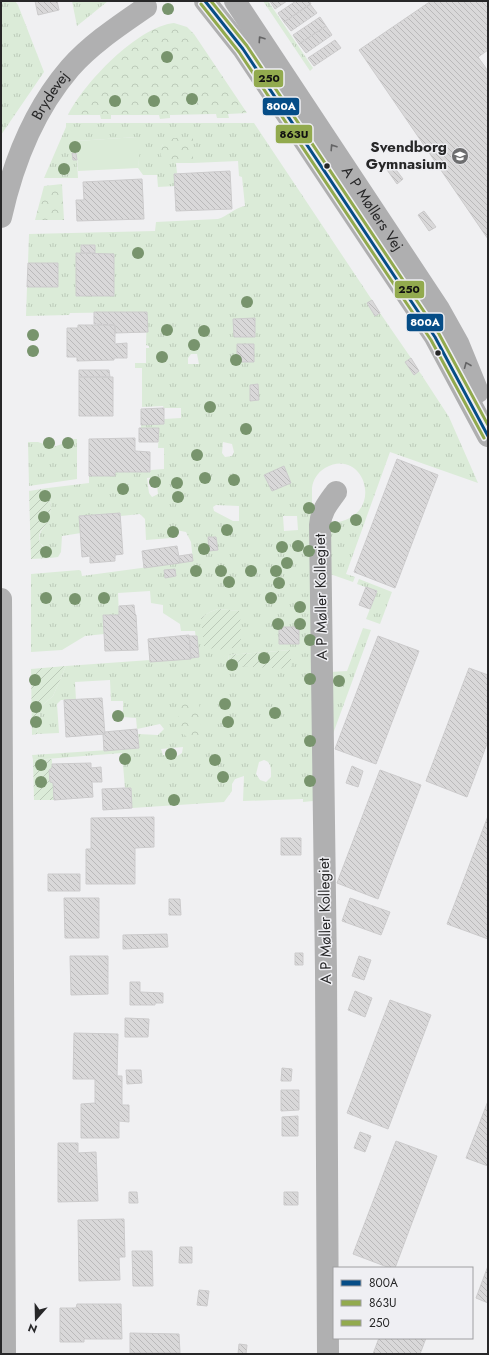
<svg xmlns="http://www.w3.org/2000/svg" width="489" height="1355" viewBox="0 0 489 1355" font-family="Jost,sans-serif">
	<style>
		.grass { fill: url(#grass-tufts); fill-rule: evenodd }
		.forest { fill: url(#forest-crowns) }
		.garden { fill: url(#garden-furrows) }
		.pitch { fill: #dbebd8 }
		.building { fill: url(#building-back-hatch); stroke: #cccbcc }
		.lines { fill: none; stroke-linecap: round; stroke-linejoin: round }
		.street { stroke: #b0b0b1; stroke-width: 22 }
		.secondary { stroke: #afafb0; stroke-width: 22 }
		.bus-1-casing { stroke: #efeff3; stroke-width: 6 }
		.bus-2-casing { stroke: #efeff3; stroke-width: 6 }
		.bus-3-casing { stroke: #efeff3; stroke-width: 6 }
		.bus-1 { stroke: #064d87; stroke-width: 3 }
		.bus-2 { stroke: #92aa4e; stroke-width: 3 }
		.bus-3 { stroke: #92aa4e; stroke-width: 3 }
		.tree { fill: #78946d }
		.oneway { stroke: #646465 }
		.bus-dot { fill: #272728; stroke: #efeff3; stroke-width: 1.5 }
		.labels { text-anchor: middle; stroke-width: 3; stroke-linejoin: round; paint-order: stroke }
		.street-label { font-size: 15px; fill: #272728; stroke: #efeff3 }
		.poi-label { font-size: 15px; font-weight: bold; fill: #272728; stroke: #efeff3; text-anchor: end }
		.line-badge { stroke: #efeff3; stroke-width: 1.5 }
		.badge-label { font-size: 11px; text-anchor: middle; font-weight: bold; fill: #fff }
		.pale-badge-label { font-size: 11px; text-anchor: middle; font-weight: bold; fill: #111 }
	</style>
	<defs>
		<pattern id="grass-tufts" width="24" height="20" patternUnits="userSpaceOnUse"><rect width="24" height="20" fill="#dbebd8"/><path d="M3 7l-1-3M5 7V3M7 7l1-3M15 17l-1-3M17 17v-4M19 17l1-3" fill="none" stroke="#bccab9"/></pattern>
		<pattern id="forest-crowns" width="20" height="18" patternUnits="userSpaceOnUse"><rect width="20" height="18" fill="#dbebd8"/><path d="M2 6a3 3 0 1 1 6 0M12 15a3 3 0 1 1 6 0" fill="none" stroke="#bccab9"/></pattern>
		<pattern id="garden-furrows" width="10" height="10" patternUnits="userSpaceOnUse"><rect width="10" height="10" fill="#dbebd8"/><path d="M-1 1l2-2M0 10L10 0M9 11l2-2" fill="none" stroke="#bccab9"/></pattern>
		<pattern id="building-back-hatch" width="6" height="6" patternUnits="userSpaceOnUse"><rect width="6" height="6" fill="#d9d8d9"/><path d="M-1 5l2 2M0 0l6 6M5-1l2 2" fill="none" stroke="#bab9ba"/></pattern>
	</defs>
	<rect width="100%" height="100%" fill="#f0f0f2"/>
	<path class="grass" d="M1 1H15L18 5 44 72 1 135Z
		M72 1H108L77 26Z
		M263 1H268L313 68 310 71Z
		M66 123H254L372 300 367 303 375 316 380 313 411 358 414 375 419 371 449 417 478 483 390 452 346 574 355 577 353 582 330 574V523C388 520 366 445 325 468 317 473 313 480 312 488L313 801 303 802V799L243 801 244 776 235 779 232 784V791L224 802 132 808 131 788H125L122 753 33 760 32 755 139 748 138 734 158 735 164 729 160 724 137 729 136 718 123 717V701H111L110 680 75 682 76 700H61L57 704 59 733 37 734 40 718 38 709 53 696 66 666 150 660V662L198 657 195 631H181L180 624 163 613V605L151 603 150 591 118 593 119 615H103L104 634 85 636 62 650 31 652V574L79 570 81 571 82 576 193 561 191 542 186 532 171 529 169 531 171 538 146 540 145 519 140 514 121 516 120 513 80 516 81 533 62 536 61 552 58 557 50 558 47 549 40 543C38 533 42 530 47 523 53 514 50 498 48 488L89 483V476H114L115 472H150L151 470 164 469V448H158L159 428H141V425L164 424V419L181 418V408H164L163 406 142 407V368H135V363H146V348H149V346L146 345 147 312 70 313 69 315 26 316 27 287H58V263H28L29 234 155 231 156 222 218 219C228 216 234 208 245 206L242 177 239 176 238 161 193 163V138L162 145 161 154 172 163H176L177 173 174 174 175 186 158 187 157 175H143L138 168 139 149H137V137L76 141V153H72L73 160H77L78 178H44L66 127ZM191 354H197L199 364H188V358ZM223 442 232 444 234 452 232 456 225 457 222 453ZM156 477 158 494 152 497 149 493 147 478ZM216 505 239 506V521H233L214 511 213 507ZM283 516H297L298 530 284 531ZM208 537H216L217 550 209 551ZM218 609 240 611 201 618 210 612ZM279 627H299V644H279ZM290 650 291 668 229 663 228 655ZM183 747 182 753 174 758 163 755 161 749ZM264 760C272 762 271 770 271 777L266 782 260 780 256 774 259 762Z
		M73 439H77V479L29 486 28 442H38L53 447 62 444 69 449 74 444Z
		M359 579 392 592 380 624 366 619 377 591 357 584Z
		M363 628 371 630 330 742V672L347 671Z"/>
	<path class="forest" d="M174 23 187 27 194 34 247 113 228 114 229 118H217L216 114 170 115V118L160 119 159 115H111V119H101L100 115H68C84 83 137 27 174 23Z
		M174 138H193V163H172L162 158C157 146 165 141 174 138Z
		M62 184 64 220H35L44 186Z
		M199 701 202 738 198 742C177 737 179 720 177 703Z"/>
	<path class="garden" d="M48 488C50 497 53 514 48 522 44 527 39 530 39 538 39 547 50 549 50 558L31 559 29 491Z
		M218 609 240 611 241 647 216 650 204 646 201 618 210 612Z
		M291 650V669L233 666 229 663 228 655Z
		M66 666 53 696 38 709 40 718 37 734 32 735 31 669Z
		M52 759V768L49 771 50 782 53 783 54 800H34L33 760Z"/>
	<path class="pitch" d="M137 137V149H140L138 168 78 171 76 141Z"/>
	<path class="building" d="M35 1H57L59 10 38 15Z
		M270 1H287L275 9Z
		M296 1H309L311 4 284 22 278 13Z
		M431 1H488V50L478 57 488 71V239L359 50Z
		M310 4 317 13 291 31 284 22Z
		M320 17 326 26 299 44 293 35Z
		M326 26 332 35 306 53 299 44Z
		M335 40 341 48 314 66 308 58Z
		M72 153H76L77 160H73Z
		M391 163 403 179 397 184 385 167Z
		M230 171 232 209 176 211 174 174Z
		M142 179 144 219 77 221 76 200H84L83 182Z
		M424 211 436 227 429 231 418 215Z
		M81 245H95V253H81Z
		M76 253 114 254V296H76Z
		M28 263H58V287H27Z
		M372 300 380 313 375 316 367 303Z
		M94 312H147L148 332 115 333V325L94 324Z
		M255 318V337H234L233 319Z
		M78 325H115V344L127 343V358H114V360L77 361V357H67V328H78Z
		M237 344H254V362H237Z
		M411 358 419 371 414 375 405 362Z
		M79 370H109L110 377H79Z
		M79 377H113V416H79Z
		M258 384 259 400 250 401V385Z
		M164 408V424L141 425V409Z
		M139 428H159L158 442H139Z
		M135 438V451L150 452V472H115V476H89V439Z
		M397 459 438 475 395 588 354 572Z
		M284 466 291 483 272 491 264 475Z
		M120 513 123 554 115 555V561L90 563V556L82 557 79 516Z
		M208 537H216L218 550 209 551Z
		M177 546 180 563 144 568 142 551Z
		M192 554 193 561 180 563 179 556Z
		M175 569 176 576 165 578 164 570Z
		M366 587 377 591 370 609 359 605Z
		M134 605 135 614 136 615 138 650 105 651 103 615H119V606Z
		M279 627H299V644H279Z
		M189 635 191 659 150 662 148 639Z
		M189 636H197L199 657 191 658Z
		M378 636 419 651 376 764 335 749Z
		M469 668 488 675V741L467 797 426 781Z
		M102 698 105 734 66 737 64 700Z
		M137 729 139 748 104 751 103 734H105L104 732Z
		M91 763V768L101 767 102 782H92L93 797 54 800 53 783 50 782 49 770 52 768V764Z
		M352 766 363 771 358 787 346 783Z
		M380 770 421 785 378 899 337 883Z
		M125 788H131L132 808 103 810 102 789Z
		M488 816V939L447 924Z
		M154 817V847L135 848V884H86V849H91V818Z
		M281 838H301V855H281Z
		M48 874H80V891H48Z
		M64 898H99V938H65Z
		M350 898 390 912 381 935 342 921Z
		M169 899H180L181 915H169Z
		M167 934 168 947 123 949V935Z
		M295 953H303V965H295Z
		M70 956H108V994L71 995Z
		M359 956 371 960 364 980 352 976Z
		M130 982H140V992L163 993V1003H155V1005H130Z
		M355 991 372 998 365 1017 348 1010Z
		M390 1000 431 1015 388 1129 347 1113Z
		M125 1018 149 1019 148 1037H125Z
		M74 1033 118 1034 117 1076H122V1105H129V1122L119 1121V1138H81V1104L95 1103V1079H73Z
		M282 1068 292 1069 291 1081H281Z
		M126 1070H141L142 1083 127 1084Z
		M281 1090H299V1110L281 1111Z
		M488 1101V1166L466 1158Z
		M298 1116V1136H282V1117Z
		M360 1132 371 1136 365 1152 354 1148Z
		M396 1141 437 1156 395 1268H390L353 1254Z
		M58 1143H78V1153L96 1152 98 1201 58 1202Z
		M129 1192H137L138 1203H129Z
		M284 1192H298V1205H284Z
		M124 1219 125 1257H119L120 1280 79 1281 78 1220Z
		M180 1247H192V1263H179Z
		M132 1251H152L153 1286H133Z
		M488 1266V1303L476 1298Z
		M199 1290 209 1291 207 1306 197 1305Z
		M77 1304H121L122 1339H84V1342H60V1308H76Z
		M130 1333 179 1334 180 1353H130Z
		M379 1338H426L420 1354H373Z
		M239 1344 247 1345 246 1354H238Z"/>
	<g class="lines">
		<g class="street">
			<path id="s1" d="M1 217C13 163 33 111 70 68 91 44 120 25 146 7"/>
			<path d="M1 599 5 1354"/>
			<path d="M328 1354 326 971 320 525C321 511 328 503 336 492"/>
		</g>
		<g class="secondary">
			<path d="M205 1 243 49 435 337 488 436"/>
			<path id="s2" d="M235 1 439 309 458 343 478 392"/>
		</g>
		<g class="bus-1-casing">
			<path id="bus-1" d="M205 1 243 49 435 337 488 436"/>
		</g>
		<g class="bus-2-casing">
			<path id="bus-2" d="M201 4 239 52 431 340 484 438"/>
		</g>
		<g class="bus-3-casing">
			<path id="bus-3" d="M211 1 247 46 439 334 488 425"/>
		</g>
		<use href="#bus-1" class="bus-1"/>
		<use href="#bus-2" class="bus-2"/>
		<use href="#bus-3" class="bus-3"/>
	</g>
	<g class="tree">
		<circle cx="168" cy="9" r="6"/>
		<circle cx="167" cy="57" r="6"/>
		<circle cx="192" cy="99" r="6"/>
		<circle cx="115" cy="101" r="6"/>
		<circle cx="154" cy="101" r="6"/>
		<circle cx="75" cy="147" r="6"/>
		<circle cx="64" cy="169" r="6"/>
		<circle cx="138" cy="253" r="6"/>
		<circle cx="247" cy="302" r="6"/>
		<circle cx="167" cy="330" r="6"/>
		<circle cx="204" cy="331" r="6"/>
		<circle cx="33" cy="335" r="6"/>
		<circle cx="194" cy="345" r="6"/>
		<circle cx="33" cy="351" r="6"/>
		<circle cx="162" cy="357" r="6"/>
		<circle cx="236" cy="360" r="6"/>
		<circle cx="210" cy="407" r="6"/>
		<circle cx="246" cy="429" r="6"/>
		<circle cx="49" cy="443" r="6"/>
		<circle cx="68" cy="443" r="6"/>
		<circle cx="197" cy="455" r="6"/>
		<circle cx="205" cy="478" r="6"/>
		<circle cx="234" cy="480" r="6"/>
		<circle cx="155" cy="482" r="6"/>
		<circle cx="177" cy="483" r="6"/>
		<circle cx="123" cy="489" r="6"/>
		<circle cx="45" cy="496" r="6"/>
		<circle cx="178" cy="497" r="6"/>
		<circle cx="309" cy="508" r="6"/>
		<circle cx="44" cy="517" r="6"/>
		<circle cx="356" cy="520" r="6"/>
		<circle cx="335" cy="527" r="6"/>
		<circle cx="227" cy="530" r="6"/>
		<circle cx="173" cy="532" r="6"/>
		<circle cx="298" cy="546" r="6"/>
		<circle cx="282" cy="547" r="6"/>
		<circle cx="204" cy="549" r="6"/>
		<circle cx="309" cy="551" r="6"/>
		<circle cx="46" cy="552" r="6"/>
		<circle cx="287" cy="563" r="6"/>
		<circle cx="196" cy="571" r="6"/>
		<circle cx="221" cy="571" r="6"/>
		<circle cx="251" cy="571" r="6"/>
		<circle cx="276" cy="571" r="6"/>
		<circle cx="229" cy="582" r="6"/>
		<circle cx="279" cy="583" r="6"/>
		<circle cx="46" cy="598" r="6"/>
		<circle cx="104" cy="598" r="6"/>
		<circle cx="271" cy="598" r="6"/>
		<circle cx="75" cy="599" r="6"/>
		<circle cx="300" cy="607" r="6"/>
		<circle cx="278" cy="624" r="6"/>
		<circle cx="300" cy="624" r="6"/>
		<circle cx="310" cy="640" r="6"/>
		<circle cx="264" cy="658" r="6"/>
		<circle cx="232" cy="665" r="6"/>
		<circle cx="310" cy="679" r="6"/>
		<circle cx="35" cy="680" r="6"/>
		<circle cx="339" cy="681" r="6"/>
		<circle cx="225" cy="704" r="6"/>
		<circle cx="36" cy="707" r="6"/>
		<circle cx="275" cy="713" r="6"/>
		<circle cx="118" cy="716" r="6"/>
		<circle cx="36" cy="722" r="6"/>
		<circle cx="228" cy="722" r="6"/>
		<circle cx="310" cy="741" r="6"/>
		<circle cx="171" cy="754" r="6"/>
		<circle cx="125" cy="759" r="6"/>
		<circle cx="215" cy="760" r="6"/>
		<circle cx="41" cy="765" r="6"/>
		<circle cx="223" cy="777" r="6"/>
		<circle cx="310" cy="781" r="6"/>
		<circle cx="41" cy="782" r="6"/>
		<circle cx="174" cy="800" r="6"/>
	</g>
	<defs><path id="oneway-chevron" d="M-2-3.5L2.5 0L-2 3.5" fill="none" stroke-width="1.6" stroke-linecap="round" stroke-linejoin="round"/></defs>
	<g class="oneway">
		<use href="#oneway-chevron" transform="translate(261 39) rotate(-124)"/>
		<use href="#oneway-chevron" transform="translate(333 147) rotate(-123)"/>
		<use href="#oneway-chevron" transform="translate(467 365) rotate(-112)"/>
	</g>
	<defs>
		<g id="university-disc" transform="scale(0.9)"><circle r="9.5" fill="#6d6d6f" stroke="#efeff3"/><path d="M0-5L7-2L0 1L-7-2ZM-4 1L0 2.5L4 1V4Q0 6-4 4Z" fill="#fff"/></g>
	</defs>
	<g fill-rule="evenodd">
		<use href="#university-disc" x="460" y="156"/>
	</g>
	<g class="bus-dot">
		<circle cx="327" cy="166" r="3.5"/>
		<circle cx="438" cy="353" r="3.5"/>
	</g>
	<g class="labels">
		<g class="street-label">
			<text dy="5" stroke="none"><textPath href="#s1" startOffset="132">Brydevej</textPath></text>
			<text dy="5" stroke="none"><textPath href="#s2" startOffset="249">A P Møllers Vej</textPath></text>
			<text transform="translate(321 597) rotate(-91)" y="5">A P Møller Kollegiet</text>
			<text transform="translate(325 921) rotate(-91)" y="5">A P Møller Kollegiet</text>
		</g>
		<g class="poi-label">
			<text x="447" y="152">Svendborg<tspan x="447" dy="17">Gymnasium</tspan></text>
		</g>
	</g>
	<g class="line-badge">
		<rect x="253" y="69" width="31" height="19" rx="4" fill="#92aa4e"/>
		<rect x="262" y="97" width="38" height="19" rx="4" fill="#064d87"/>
		<rect x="275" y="124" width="38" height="20" rx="4" fill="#92aa4e"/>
		<rect x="394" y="280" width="31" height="19" rx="4" fill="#92aa4e"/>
		<rect x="406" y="313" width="38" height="19" rx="4" fill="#064d87"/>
	</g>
	<g class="badge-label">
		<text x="281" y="110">800A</text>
		<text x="425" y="326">800A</text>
	</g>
	<g class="pale-badge-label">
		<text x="269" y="82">250</text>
		<text x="294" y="138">863U</text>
		<text x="409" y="293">250</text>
	</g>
	<rect width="489" height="1355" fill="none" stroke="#272728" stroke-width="4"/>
	<rect x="333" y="1267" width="140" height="72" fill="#efeff3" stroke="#9f9fa2"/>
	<rect x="341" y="1280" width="20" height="6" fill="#064d87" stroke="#9f9fa2"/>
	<text x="369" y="1287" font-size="12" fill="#272728">800A</text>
	<rect x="341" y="1300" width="20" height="6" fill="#92aa4e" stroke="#9f9fa2"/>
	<text x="369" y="1307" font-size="12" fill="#272728">863U</text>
	<rect x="341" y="1320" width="20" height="6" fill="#92aa4e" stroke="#9f9fa2"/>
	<text x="369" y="1327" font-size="12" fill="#272728">250</text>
	<g transform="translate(36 1319) rotate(200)" stroke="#efeff3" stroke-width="3" paint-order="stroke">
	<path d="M0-3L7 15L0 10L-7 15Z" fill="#272728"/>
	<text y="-6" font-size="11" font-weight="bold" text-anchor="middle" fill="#272728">N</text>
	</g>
</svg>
